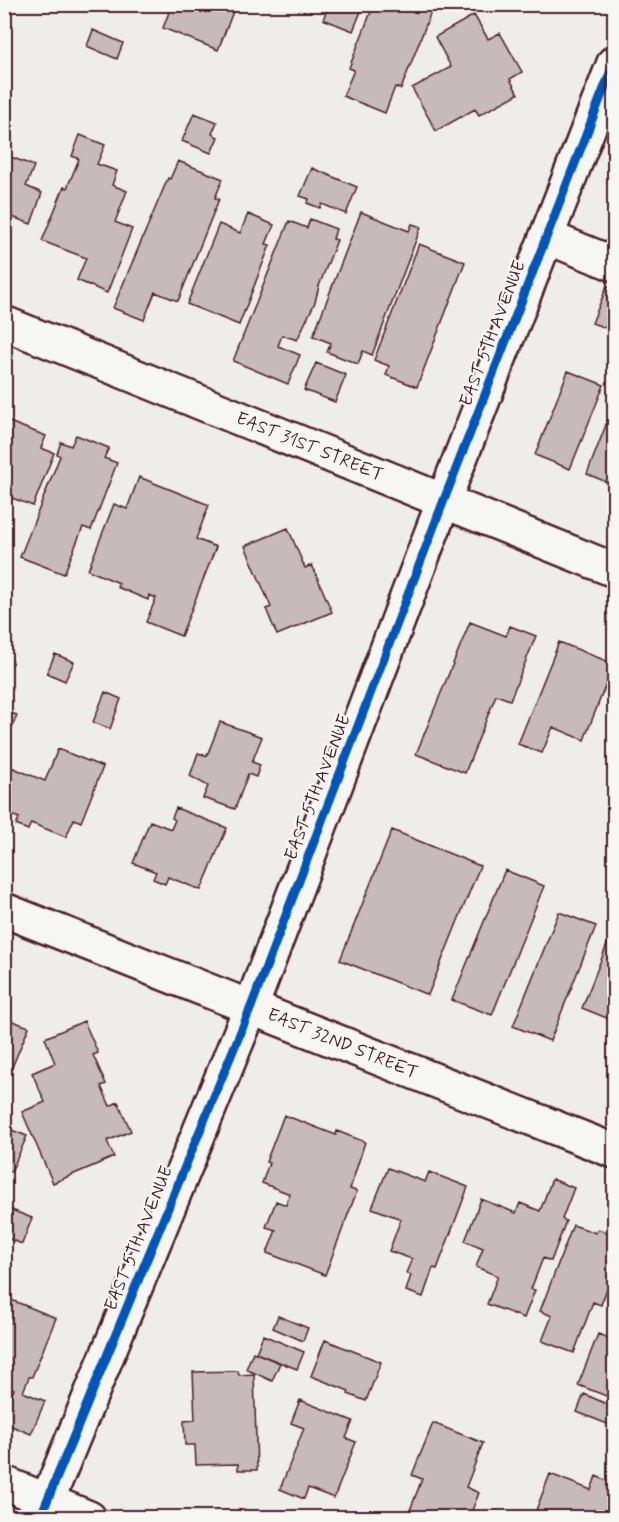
<svg xmlns="http://www.w3.org/2000/svg" width="619" height="1522" viewBox="0 0 619 1522" font-family="Mynerve,sans-serif">
	<style>
		.building { fill: #c6babb; stroke: #4a1f2b; stroke-width: 1.5 }
		.lines { fill: none; stroke-linecap: round; stroke-linejoin: round }
		.minor-casing { stroke: #4a1f2b; stroke-width: 38 }
		.minor { stroke: #f6f6f2; stroke-width: 33 }
		.cycleway-casing { stroke: #f6f6f2; stroke-width: 13 }
		.cycleway { stroke: #0057b8; stroke-width: 9 }
		.labels { text-anchor: middle; stroke-width: 4.5; stroke-linejoin: round; paint-order: stroke }
		.street-label { font-size: 18px; fill: #4a1f2b; stroke: #f6f6f2 }
	</style>
	<rect width="100%" height="100%" fill="#efedea"/>
	<filter id="ink" filterUnits="userSpaceOnUse"><feTurbulence type="fractalNoise" baseFrequency=".0167" numOctaves="2"/><feDisplacementMap in="SourceGraphic" scale="12" xChannelSelector="R" yChannelSelector="G"/><feConvolveMatrix kernelMatrix="1 2 1 2 8 2 1 2 1" color-interpolation-filters="sRGB"/></filter>
	<g filter="url(#ink)">
		<path class="building" d="M172 4H236L218 50 163 28Z
			M312 4H364L353 31 323 19 327 10Z
			M374 4H434L401 89 395 87 385 113 343 96 354 70 349 68Z
			M474 15 488 39 500 33 522 72 510 79 518 94 479 115 475 109 436 131 412 88 451 67 435 37Z
			M93 30 123 43 117 59 87 46Z
			M194 113 217 122 212 134 218 137 211 153 182 141Z
			M80 135 105 145 97 164 117 171 112 185 127 191 115 222 132 229 107 293 77 280 86 258 42 241 64 187 67 188 79 159 72 156Z
			M11 157 34 166 26 186 42 193 31 224 4 214V163L8 165Z
			M178 161 223 179 215 198 219 199 178 301 155 292 144 320 113 308 168 178 170 179Z
			M312 168 357 187 346 214 322 204 320 208 307 203 309 199 300 196Z
			M361 212 409 231 412 224 421 227 372 355 363 351 358 364 327 352 331 343 313 336Z
			M248 214 274 225 266 244 270 245 239 325 187 304 219 224 240 233Z
			M310 219 336 229 333 239 337 240 319 286 315 302 297 340 282 335 278 346 300 355 288 384 233 361 289 221 307 228Z
			M419 244 465 262 417 387 386 375 389 366 374 360Z
			M607 286 614 289V331L592 323Z
			M316 363 346 375 335 402 304 390Z
			M568 371 604 385 570 469 535 455Z
			M614 404V485L587 474Z
			M4 420 46 436 41 448 54 453 33 506 4 495Z
			M76 435 109 448 104 458 117 463 91 530 83 527 64 574 20 557 60 456 57 454 61 442 71 446Z
			M139 477 209 505 196 539 216 547 181 636 146 622 156 598 149 595 148 600 117 587 119 583 88 570 114 504 127 509Z
			M288 528 305 568 312 565 332 612 277 635 266 609 271 607 245 546Z
			M470 622 506 636 510 626 536 636 510 700 496 695 465 773 416 754Z
			M559 642 614 664 584 740 553 727 542 753 518 744Z
			M55 654 74 662 65 681 47 673Z
			M105 692 121 699 110 729 93 722Z
			M4 711 17 715 5 746H4Z
			M220 722 262 737 252 762 260 765 256 777 248 774 235 809 203 798 208 786 190 776 198 753 207 756Z
			M58 749 103 767 81 822 74 819 66 837 31 823 28 830 16 825 19 818 4 812V784L11 767 45 781Z
			M176 808 227 828 201 890 168 877 165 884 153 879 156 872 133 863 150 821 171 829 175 820 172 818Z
			M392 830 480 866 428 995 340 960Z
			M505 870 544 886 492 1015 452 1000Z
			M559 912 596 926 550 1041 513 1026Z
			M614 927V1021L582 1008Z
			M4 1018 29 1027 10 1072 4 1070Z
			M84 1021 98 1053 93 1055 106 1084 101 1086 110 1106 118 1102 131 1131 107 1141 114 1157 53 1183 22 1112 45 1102 32 1073 55 1063 45 1038Z
			M284 1115 336 1135 337 1131 365 1142 350 1189 357 1191 325 1275 267 1253 276 1230 266 1227 276 1201 286 1205 290 1194 262 1183 269 1163 266 1162Z
			M4 1127 27 1136 11 1172 4 1169Z
			M388 1168 425 1182 429 1172 468 1187 437 1269 433 1268 423 1297 406 1291 411 1275 406 1273 412 1259 389 1251 401 1219 372 1208Z
			M552 1179 574 1188 562 1219 566 1221 551 1261 543 1258 531 1289 535 1290 524 1318 487 1304 498 1276 476 1267 483 1248 465 1241 481 1199 516 1213 520 1203 540 1211Z
			M4 1207 32 1218 22 1244 4 1237Z
			M573 1225 596 1233 598 1229 614 1235V1269L601 1305 593 1302 574 1353 542 1341 552 1316 540 1311Z
			M4 1297 56 1318 32 1377H29L23 1392 45 1401 31 1434 4 1423V1412L14 1389 4 1384Z
			M278 1316 308 1328 303 1341 273 1328Z
			M598 1334 614 1340V1399L578 1385Z
			M263 1335 304 1352 297 1369 256 1353Z
			M325 1340 381 1362 366 1401 348 1394 349 1391 311 1376Z
			M253 1352 280 1363 272 1381 246 1369Z
			M238 1371 239 1375 254 1374 257 1470H238V1464L196 1465 195 1445H185L184 1421 195 1420 193 1372Z
			M584 1394 614 1407V1414L610 1425 577 1412Z
			M300 1400 353 1421 346 1438 356 1442 334 1498 308 1488 304 1499 280 1489 304 1428 291 1423Z
			M433 1423 483 1443 466 1487 479 1493 469 1518H407L422 1479 412 1475Z
			M550 1474 591 1490 596 1476 614 1484V1518H533Z"/>
		<g class="lines">
			<g class="minor-casing">
				<path id="minor" d="M547 237 614 264
					M4 323 614 570
					M4 910 614 1151
					M4 1483 89 1518
					M40 1518 251 1007 444 500 614 63"/>
			</g>
			<use href="#minor" class="minor"/>
			<g class="cycleway-casing">
				<path id="cycleway" d="M40 1518 251 1007 444 500 614 63"/>
			</g>
			<use href="#cycleway" class="cycleway"/>
		</g>
	</g>
	<g class="labels">
		<g class="street-label">
			<text transform="translate(492 333) rotate(-69)" y="6">EAST 5TH AVENUE</text>
			<text transform="translate(310 446) rotate(22)" y="6">EAST 31ST STREET</text>
			<text transform="translate(317 787) rotate(-69)" y="6">EAST 5TH AVENUE</text>
			<text transform="translate(343 1043) rotate(22)" y="6">EAST 32ND STREET</text>
			<text transform="translate(138 1238) rotate(-68)" y="6">EAST 5TH AVENUE</text>
		</g>
	</g>
	<rect width="619" height="1522" fill="none" stroke="#f6f6f2" stroke-width="24"/>
	<rect x="12" y="12" width="595" height="1498" fill="none" stroke="#4a1f2b" stroke-width="2" filter="url(#ink)"/>
</svg>
